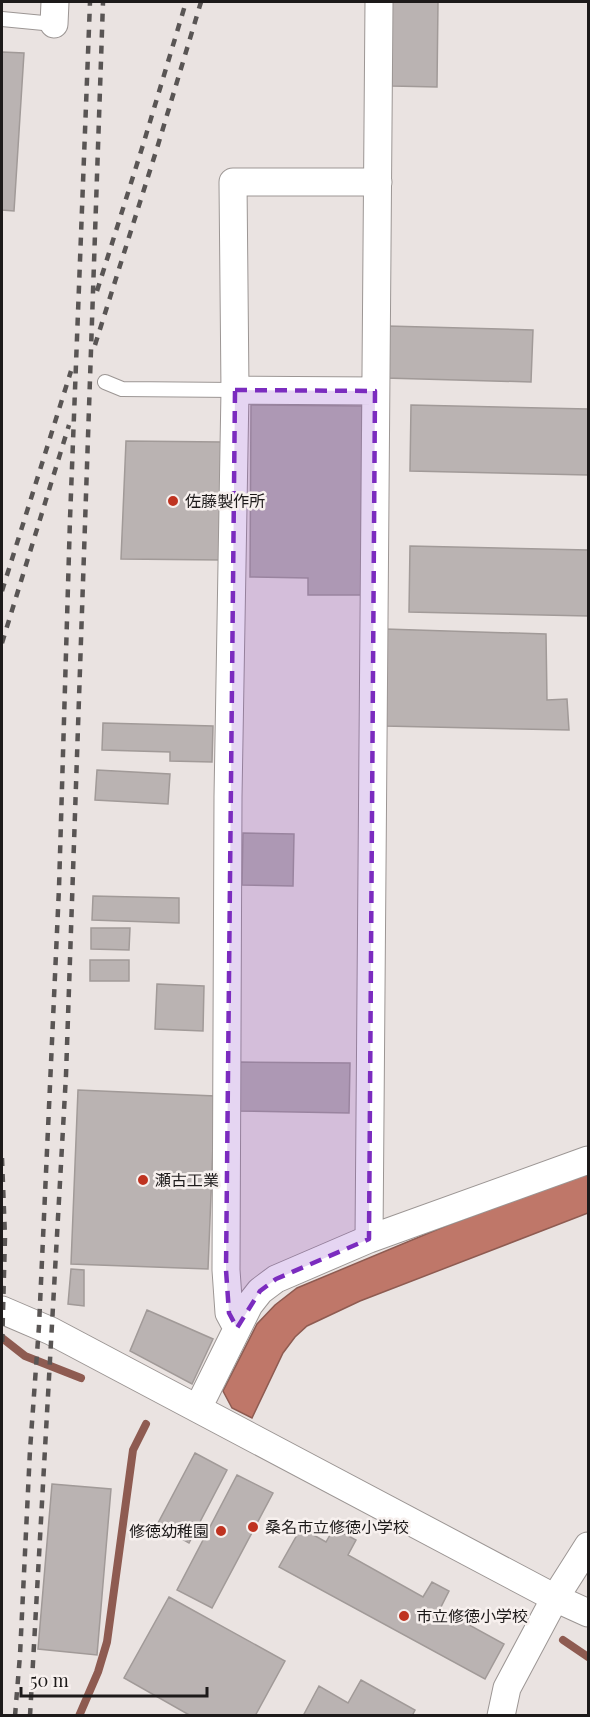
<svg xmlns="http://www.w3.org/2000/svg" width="590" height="1717" viewBox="0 0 590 1717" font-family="'Playfair Display','Noto Sans JP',serif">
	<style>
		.water { fill: #bf7769; stroke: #8e5b51; stroke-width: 1.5 }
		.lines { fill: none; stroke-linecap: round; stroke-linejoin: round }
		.stream { stroke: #8e5b51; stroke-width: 8 }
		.building { fill: #bab3b2; stroke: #a19a98; stroke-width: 1.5 }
		.lane-casing { stroke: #9c9694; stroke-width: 16 }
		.street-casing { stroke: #9c9694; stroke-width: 29 }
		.lane { stroke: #fff; stroke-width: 14 }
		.street { stroke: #fff; stroke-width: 27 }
		.rail { stroke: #595554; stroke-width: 4.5; stroke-dasharray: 8 8; stroke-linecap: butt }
		.marked { fill: #7b2cbf; fill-opacity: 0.2; stroke: #7b2cbf; stroke-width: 4.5; stroke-dasharray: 12 8; stroke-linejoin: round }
		.poi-dot { fill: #bf3320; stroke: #f7f0ee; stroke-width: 2 }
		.labels { text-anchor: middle; stroke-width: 5; stroke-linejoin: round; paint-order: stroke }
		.poi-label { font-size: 16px; fill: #1d1a1a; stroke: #f7f0ee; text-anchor: start }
	</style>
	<rect width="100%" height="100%" fill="#eae3e1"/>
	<path class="water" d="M588 1173V1213L360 1301 307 1326 295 1337 283 1353 252 1418 232 1408 223 1391 257 1324 275 1305 297 1288 448 1225Z"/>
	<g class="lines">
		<path class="stream" d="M2 1338 25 1356 81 1378
			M563 1640 588 1657
			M79 1716 98 1672 107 1642 133 1450 146 1424"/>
	</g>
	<path class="building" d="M392 2H438L437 87 392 86Z
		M2 52 24 53 14 211 2 210Z
		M387 326 533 330 531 382 385 378Z
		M251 405 362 406 361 595H308V578L250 577Z
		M411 405 588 409V475L410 471Z
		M126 441 222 442V560L121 559Z
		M410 546 588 550V616L409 612Z
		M385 629 546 634 547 700 567 699 569 730 384 726Z
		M103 723 213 726 212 762 170 761V752L102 750Z
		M97 770 170 774 168 804 95 800Z
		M243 833 294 834 293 886 242 885Z
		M93 896 179 898V923L92 920Z
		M91 928H130L129 950 91 949Z
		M90 960H129V981H90Z
		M157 984 204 986 203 1031 155 1029Z
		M239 1062 350 1063 349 1113 237 1111Z
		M78 1090 215 1096 208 1269 71 1264Z
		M71 1269 84 1270V1306L68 1304Z
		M147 1310 213 1339 192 1384 130 1351Z
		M195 1453 227 1470 189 1543 157 1525Z
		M237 1475 273 1493 212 1608 177 1590Z
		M52 1484 111 1489 97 1655 38 1649Z
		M301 1528 326 1542 334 1528 356 1540 348 1555 423 1597 432 1582 449 1591 440 1609 504 1644 485 1679 279 1567Z
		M169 1597 285 1661 255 1716H191L124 1678Z
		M361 1680 415 1710 412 1716H303L319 1686 348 1703Z"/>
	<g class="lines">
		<g class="lane-casing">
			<path id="lane" d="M2 19 54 24
				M105 382 122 389 235 390"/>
		</g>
		<g class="street-casing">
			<path id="street" d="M54 24 55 2
				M235 390 375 391
				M369 1239 379 2
				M2 1310 51 1331 555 1598 588 1613
				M237 1328 229 1313 226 1270 228 797 235 390 233 182H378
				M198 1408 249 1305 260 1291 276 1279 369 1239 588 1160
				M501 1716 507 1688 555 1598 588 1546"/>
		</g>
		<use href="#lane" class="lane"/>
		<use href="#street" class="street"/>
		<path class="rail" d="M97 291 143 145 186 2
			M95 345 158 145 201 2
			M2 591 71 371
			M2 643 69 425
			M2 1158 5 1237 2 1350
			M15 1716 20 1655 30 1450 39 1326 59 888 70 519 90 2
			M30 1716 66 1075 103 2"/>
	</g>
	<path class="marked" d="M235 390 375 391 369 1239 276 1279 260 1291 237 1328 229 1313 226 1270Z"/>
	<g class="poi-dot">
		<circle cx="173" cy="501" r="6"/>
		<circle cx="143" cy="1180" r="6"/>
		<circle cx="253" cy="1527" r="6"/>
		<circle cx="221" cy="1531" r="6"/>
		<circle cx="404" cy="1616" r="6"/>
	</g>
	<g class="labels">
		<g class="poi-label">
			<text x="185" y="507">佐藤製作所</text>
			<text x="155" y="1186">瀬古工業</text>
			<text x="265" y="1533">桑名市立修徳小学校</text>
			<text x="209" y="1537" text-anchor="end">修徳幼稚園</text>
			<text x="416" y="1622">市立修徳小学校</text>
		</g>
	</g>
	<rect width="590" height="1717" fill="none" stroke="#1d1a1a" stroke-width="6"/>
	<path d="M21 1687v9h186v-9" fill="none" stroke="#1d1a1a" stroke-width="3"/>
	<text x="30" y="1687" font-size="18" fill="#1d1a1a" stroke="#f7f0ee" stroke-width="4.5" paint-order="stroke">50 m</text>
</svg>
